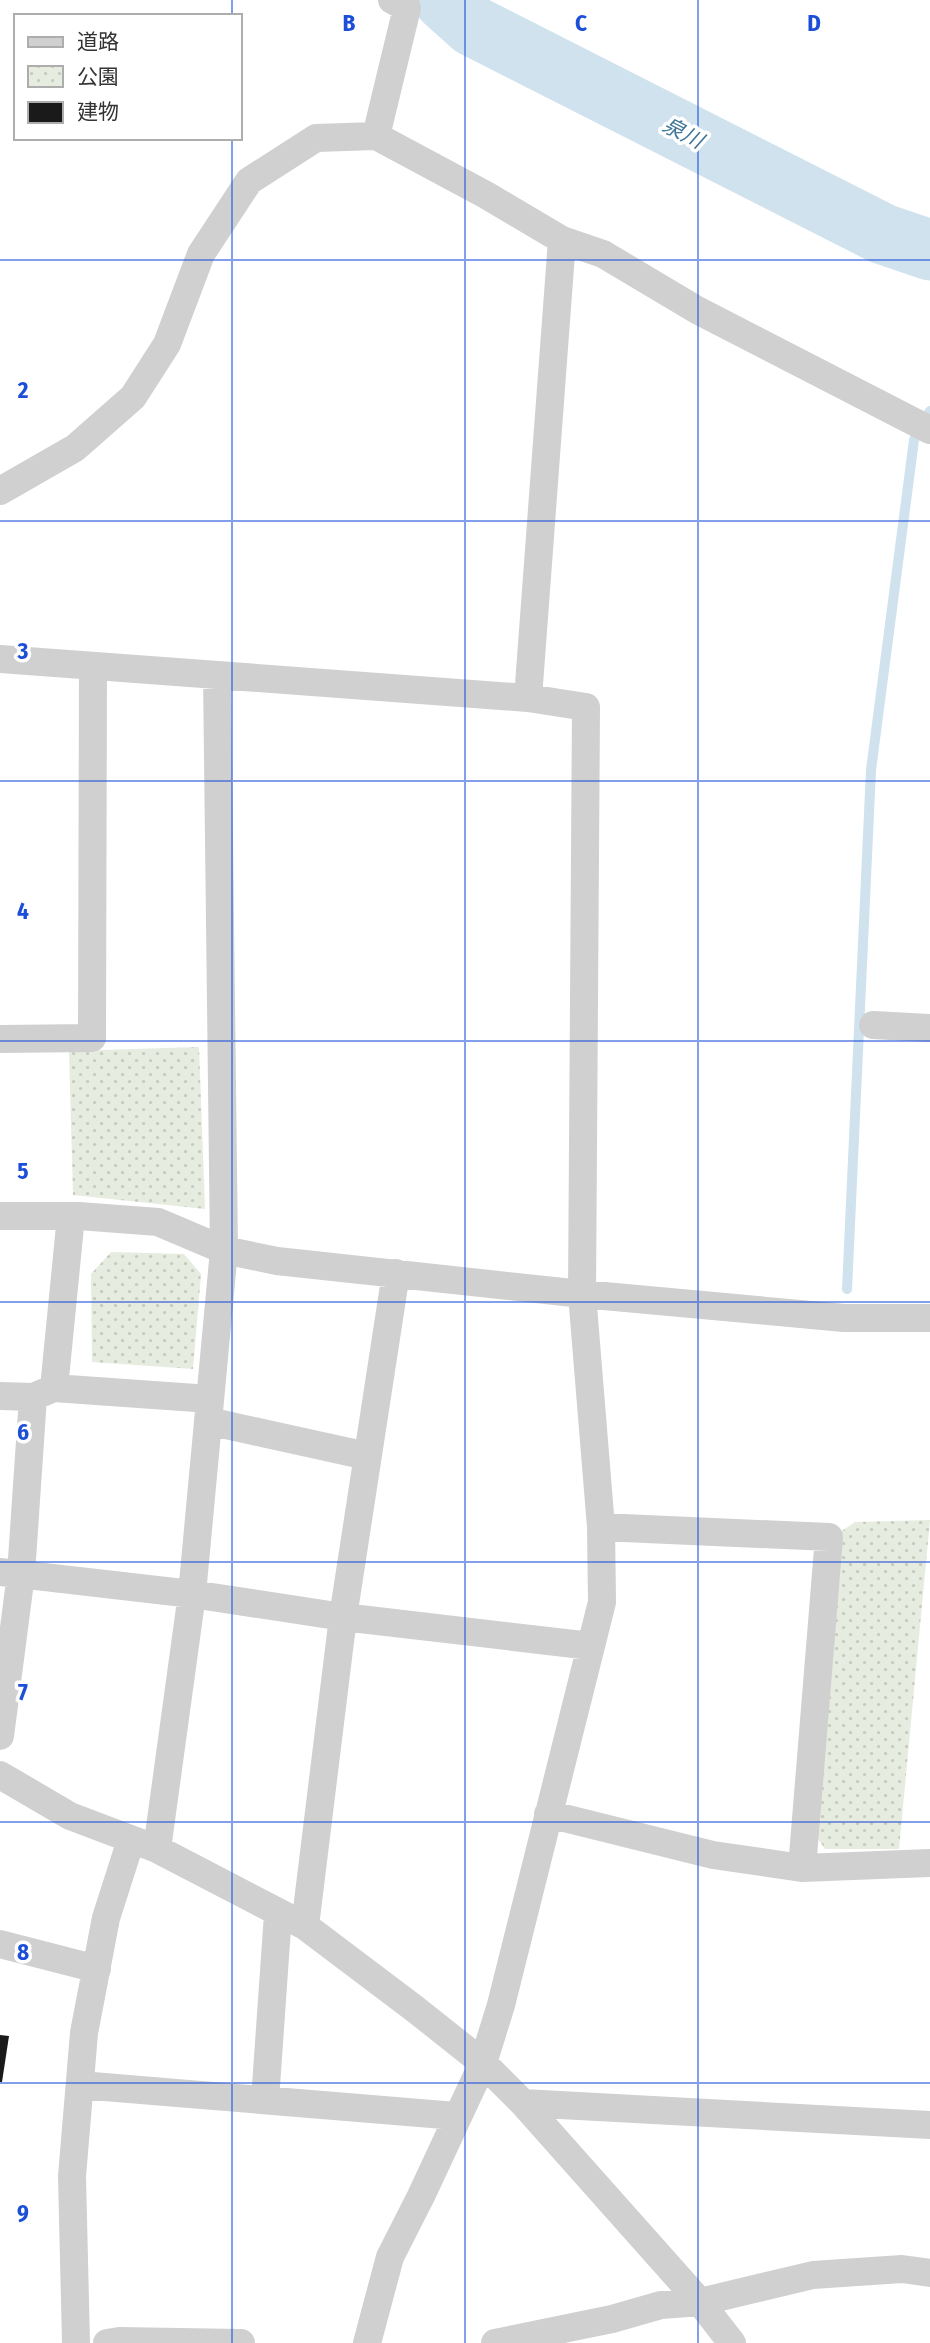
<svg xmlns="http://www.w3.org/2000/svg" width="930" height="2343" viewBox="0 0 930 2343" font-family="'Fira Sans Condensed','Noto Sans JP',sans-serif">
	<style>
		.park { fill: url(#park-dots) }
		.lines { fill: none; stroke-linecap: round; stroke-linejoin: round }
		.stream { stroke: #cfe2ee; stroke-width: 10 }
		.river { stroke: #cfe2ee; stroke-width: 61 }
		.building { fill: #1a1a1a }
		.minor { stroke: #d0d0d0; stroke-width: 28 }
		.grid { fill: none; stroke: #1d4ed8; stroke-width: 2; stroke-opacity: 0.55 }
		.labels { text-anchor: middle; stroke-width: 7; stroke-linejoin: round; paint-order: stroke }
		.water-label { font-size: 21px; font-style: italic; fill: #3f7597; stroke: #fff }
		.grid-label { font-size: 23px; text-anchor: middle; font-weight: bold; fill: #1d4ed8; stroke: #fff; stroke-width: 7; stroke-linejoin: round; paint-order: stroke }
	</style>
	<defs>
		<pattern id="park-dots" width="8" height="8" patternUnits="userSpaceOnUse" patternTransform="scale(1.75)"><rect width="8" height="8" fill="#e6ecdf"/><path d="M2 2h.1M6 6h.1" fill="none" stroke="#c6cbc0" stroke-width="1.8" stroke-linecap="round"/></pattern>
	</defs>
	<rect width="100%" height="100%" fill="#fff"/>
	<path class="park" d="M199 1047 205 1209 73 1195 69 1051Z
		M111 1252 184 1254 201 1274 193 1369 92 1362 91 1274Z
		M930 1520 899 1849H825L814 1833 839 1533 855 1522Z"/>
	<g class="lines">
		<path class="stream" d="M847 1289 871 770 914 440 930 411"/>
		<path class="river" d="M444 0 473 26 883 234 930 250"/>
	</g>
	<path class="building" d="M0 2035 9 2036 2 2082H0Z"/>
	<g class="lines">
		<path class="minor" d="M376 136 407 8 392 0
			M0 491 75 448 133 397 167 344 201 254 249 181 316 138 376 136 486 195 562 240 603 254 697 310 930 430
			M0 659 528 698 586 707 582 1294 601 1527 602 1602 501 2005 483 2063 421 2196 390 2257 367 2343
			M528 698 562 240
			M873 1025 930 1028
			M0 1039 92 1038 93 666
			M0 1216H79L158 1222 224 1250 277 1261 582 1294 844 1318H930
			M54 1388 210 1399
			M0 1396 33 1397 21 1574 0 1736
			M33 1397 54 1388 71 1216
			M208 1421 367 1456
			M601 1527 829 1537 802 1868
			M0 1572 192 1594 343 1617 591 1646
			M0 1775 70 1816 157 1849 305 1926 415 2009 483 2063 523 2103 700 2302 732 2343
			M548 1814 713 1855 802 1868 930 1863
			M157 1849 192 1594 224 1250 217 675
			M305 1926 343 1617 396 1273
			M0 1944 97 1969
			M80 2085 456 2116
			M265 2100 278 1914
			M523 2103 930 2125
			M76 2343 72 2176 84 2033 106 1918 131 1840
			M107 2343 119 2341 241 2343
			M495 2343 612 2319 661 2305 700 2302 813 2275 902 2269 930 2273"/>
	</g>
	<path class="grid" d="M232 0V16M465 0V2343M698 0V2343M232 138V2343M0 260H930M0 521H930M0 781H930M0 1041H930M0 1302H930M0 1562H930M0 1822H930M0 2083H930"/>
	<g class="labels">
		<g class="water-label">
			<text transform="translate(683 133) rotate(27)" y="7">泉川</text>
		</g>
	</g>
	<g class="grid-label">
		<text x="349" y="31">B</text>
		<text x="581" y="31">C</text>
		<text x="814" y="31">D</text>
		<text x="23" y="398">2</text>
		<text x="23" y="659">3</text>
		<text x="23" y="919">4</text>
		<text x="23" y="1179">5</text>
		<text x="23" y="1440">6</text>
		<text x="23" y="1700">7</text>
		<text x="23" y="1960">8</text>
		<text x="23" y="2221">9</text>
	</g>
	<rect x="14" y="14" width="228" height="126" fill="#ffffff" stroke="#adadad" stroke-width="2"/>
	<rect x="28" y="37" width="35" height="10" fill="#d0d0d0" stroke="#adadad" stroke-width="2"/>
	<text x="77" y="49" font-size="21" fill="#333333">道路</text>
	<rect x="28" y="66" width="35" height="21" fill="url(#park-dots)" stroke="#adadad" stroke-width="2"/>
	<text x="77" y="84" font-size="21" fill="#333333">公園</text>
	<rect x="28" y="102" width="35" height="21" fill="#1a1a1a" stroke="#adadad" stroke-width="2"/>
	<text x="77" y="119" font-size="21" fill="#333333">建物</text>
</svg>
